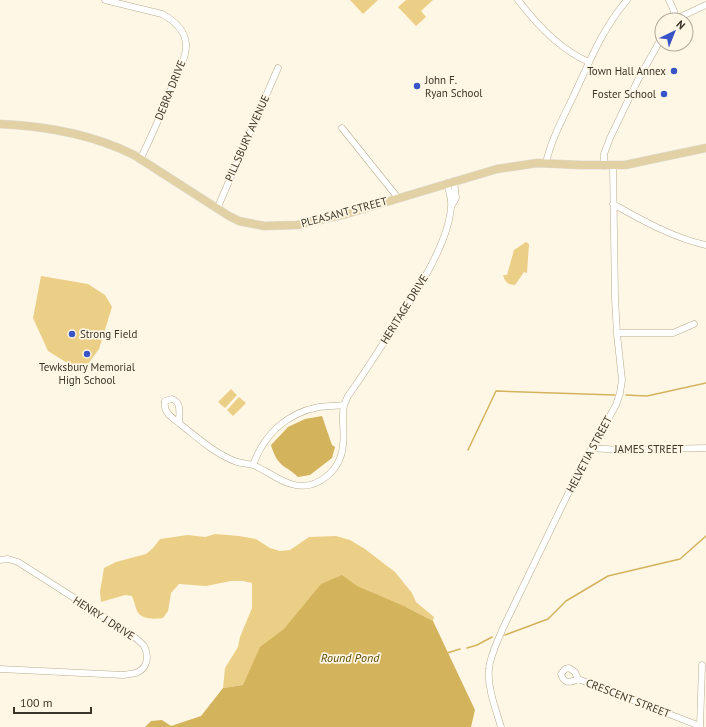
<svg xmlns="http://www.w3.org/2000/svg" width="706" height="727" viewBox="0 0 706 727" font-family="'PT Sans',sans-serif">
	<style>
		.green { fill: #eccf87 }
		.water { fill: #d4b35d }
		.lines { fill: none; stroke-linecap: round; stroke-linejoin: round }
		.stream { stroke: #d4b35d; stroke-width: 1.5 }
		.minor-casing { stroke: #b7ac8f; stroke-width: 7 }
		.major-casing { stroke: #dfdfdd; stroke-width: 9 }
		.minor { stroke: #fff; stroke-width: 6 }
		.major { stroke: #e2d1a4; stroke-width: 8 }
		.poi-dot { fill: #3854c6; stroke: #fff7e5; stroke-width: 1.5 }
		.labels { text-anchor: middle; stroke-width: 3.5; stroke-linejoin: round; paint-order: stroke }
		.poi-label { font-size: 11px; fill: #3a3529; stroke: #fff7e5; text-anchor: end }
		.street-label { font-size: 11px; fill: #3a3529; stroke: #fff7e5 }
		.water-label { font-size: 12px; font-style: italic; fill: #614b03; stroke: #fff7e5 }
	</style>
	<rect width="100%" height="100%" fill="#fff7e5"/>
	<path class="green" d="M350 0H378L363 14Z
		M406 0H433L421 11 426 17 416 26 398 7Z
		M526 242 529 244 527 273 524 272 515 285C508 285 505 282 503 275H507L514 250Z
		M41 276 88 284 105 295 112 307 99 349 82 372 48 351 33 318Z
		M231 389 237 395 225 408 218 402Z
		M239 397 246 403 233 416 227 410Z
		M215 534 239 536 256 539 270 548 280 551 290 550 309 537 336 536 350 540 365 549 395 572 412 593 416 602 434 617 433 621 406 607 243 685 223 688 225 668 238 647 240 637 252 608V583L243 581H231L206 586 179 584 171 593 168 611 163 618C155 619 141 620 137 611 135 606 134 601 132 596L125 595 101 602 100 592 104 568 116 562 146 554 153 548 160 539 188 535 205 537Z"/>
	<path class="water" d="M322 416 332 445 335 447 332 458 310 475 298 477C294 473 292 472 288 469 278 464 274 455 271 445L288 427 305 419Z
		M342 575 357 586 406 607 433 621 475 710 471 727H145L151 721 162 720 171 726 201 716 223 688 243 685 260 647 284 629 321 584Z"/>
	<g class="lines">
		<path class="stream" d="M626 395 647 396 706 383
			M468 450 496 391 615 395
			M505 635 548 619 566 601 608 576 680 559 706 536
			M467 648 477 645 492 637
			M447 653 460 649"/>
		<g class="minor-casing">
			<path id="minor" d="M105 0 162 14C173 20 185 30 186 44 187 57 178 72 173 84 163 110 152 135 140 160
				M518 0C537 25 560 50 589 62
				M669 0 674 11V17
				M673 20 674 17H680L706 5
				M342 128 398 198
				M546 163C551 140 563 118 573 97 590 61 601 31 627 0
				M604 166V154L610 138 638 80 662 37
				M613 204C642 220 673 238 706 245
				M452 205 456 198 454 181
				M217 209 278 68
				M617 333H673L694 324
				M172 399C182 402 179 414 179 423 171 417 163 412 165 401Z
				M344 405C341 419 345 431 343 445 341 470 317 492 291 484 277 480 266 470 253 465 264 435 286 413 319 407 327 406 336 406 344 405L348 396C362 377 374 357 387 338 409 303 448 248 451 207 452 199 449 191 447 183
				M180 424C198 438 215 454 237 462 242 463 248 464 253 465
				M592 448 620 450 706 448
				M0 560 8 559 18 562 132 635C136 639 141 642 144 646 149 655 148 667 138 672 134 674 128 674 123 675L0 669
				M578 679C570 683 564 684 561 674L565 669 569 668 575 672 578 679 700 726
				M501 727C496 710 487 687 489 669 490 655 498 641 503 628L562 506 582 466 616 405 620 393 622 380 617 334 615 298 613 166
				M700 727 702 665"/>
		</g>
		<g class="major-casing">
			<path id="major" d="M0 124C45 126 94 135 134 155L229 216 239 221 264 226 297 225 346 214 497 169 537 163 580 165H625L706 148"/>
		</g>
		<use href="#minor" class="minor"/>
		<use href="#major" class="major"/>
	</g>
	<g class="poi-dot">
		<circle cx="674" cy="71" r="4"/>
		<circle cx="417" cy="86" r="4"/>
		<circle cx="664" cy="94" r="4"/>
		<circle cx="72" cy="334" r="4"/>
		<circle cx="87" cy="354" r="4"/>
	</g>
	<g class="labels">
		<g class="poi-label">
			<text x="666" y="75">Town Hall Annex</text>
			<text x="425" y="84" text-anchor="start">John F.<tspan x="425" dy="13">Ryan School</tspan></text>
			<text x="656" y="98">Foster School</text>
			<text x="80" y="338" text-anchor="start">Strong Field</text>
			<text x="87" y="371" text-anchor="middle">Tewksbury Memorial<tspan x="87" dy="13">High School</tspan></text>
		</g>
		<g class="street-label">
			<text transform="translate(170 90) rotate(-68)" y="4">DEBRA DRIVE</text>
			<text transform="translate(247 138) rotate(-66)" y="4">PILLSBURY AVENUE</text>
			<text transform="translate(344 212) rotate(-15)" y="4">PLEASANT STREET</text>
			<text transform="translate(404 309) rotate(-58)" y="4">HERITAGE DRIVE</text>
			<text x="649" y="453">JAMES STREET</text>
			<text transform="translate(589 454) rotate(-62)" y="4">HELVETIA STREET</text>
			<text transform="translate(104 618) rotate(33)" y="4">HENRY J DRIVE</text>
			<text transform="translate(628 698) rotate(21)" y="4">CRESCENT STREET</text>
		</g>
		<g class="water-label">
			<text x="350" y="662">Round Pond</text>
		</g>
	</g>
	<g transform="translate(674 32) rotate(43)"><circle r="19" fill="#fff7e5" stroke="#b0a99a"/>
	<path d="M0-3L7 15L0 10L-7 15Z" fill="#3854c6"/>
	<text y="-6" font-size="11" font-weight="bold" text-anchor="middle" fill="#3a3529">N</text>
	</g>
	<path d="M14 707v6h77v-6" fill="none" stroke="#3a3529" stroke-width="2"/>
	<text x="20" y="707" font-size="12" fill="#3a3529" stroke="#fff7e5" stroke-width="3" paint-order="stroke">100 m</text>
</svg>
